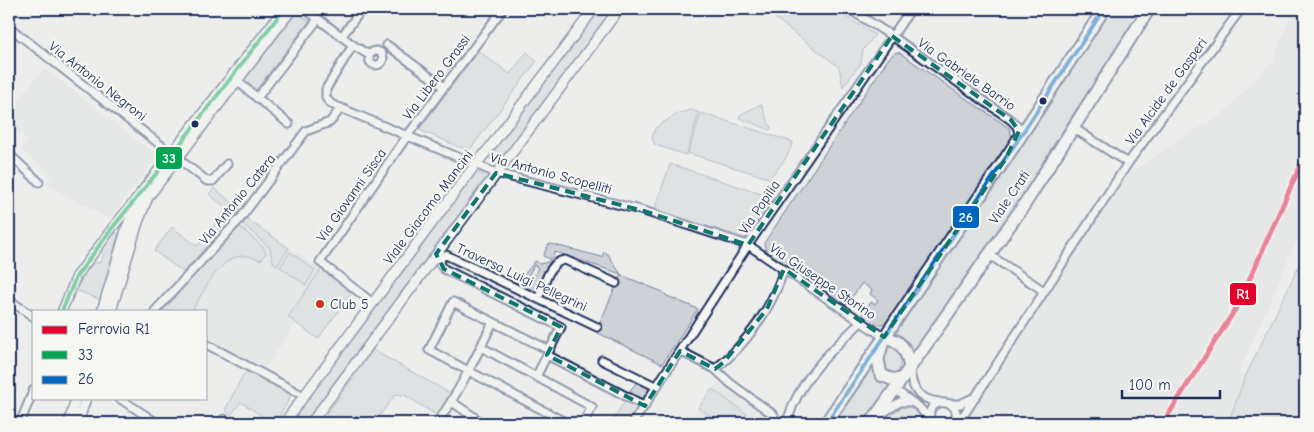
<svg xmlns="http://www.w3.org/2000/svg" width="1314" height="432" viewBox="0 0 1314 432" font-family="'Comic Neue',sans-serif">
	<style>
		.built { fill: #dde0e1 }
		.green { fill: #ced2d7; stroke: #74809a }
		.lines { fill: none; stroke-linecap: round; stroke-linejoin: round }
		.minor-casing { stroke: #1b2f5e; stroke-width: 11 }
		.tertiary-casing { stroke: #1b2f5e; stroke-width: 12 }
		.primary-casing { stroke: #1b2f5e; stroke-width: 15 }
		.minor { stroke: #f6f6f2; stroke-width: 7 }
		.tertiary { stroke: #f6f6f2; stroke-width: 9 }
		.primary { stroke: #f6f6f2; stroke-width: 11 }
		.bus-1-casing { stroke: #f6f6f2; stroke-width: 8 }
		.bus-2-casing { stroke: #f6f6f2; stroke-width: 8 }
		.bus-1 { stroke: #00a651; stroke-width: 4 }
		.bus-2 { stroke: #0065bd; stroke-width: 4 }
		.rail-1-casing { stroke: #f6f6f2; stroke-width: 9 }
		.rail-1 { stroke: #e4002b; stroke-width: 5 }
		.marked { fill: none; stroke: #0f766e; stroke-width: 4; stroke-dasharray: 10 6; stroke-linejoin: round }
		.bus-dot { fill: #1b2f5e; stroke: #f6f6f2; stroke-width: 2 }
		.poi-dot { fill: #c8321e; stroke: #f6f6f2; stroke-width: 2 }
		.labels { text-anchor: middle; stroke-width: 4.5; stroke-linejoin: round; paint-order: stroke }
		.street-label { font-size: 14px; fill: #1b2f5e; stroke: #f6f6f2 }
		.poi-label { font-size: 14px; fill: #1b2f5e; stroke: #f6f6f2; text-anchor: start }
		.line-badge { stroke: #f6f6f2; stroke-width: 2 }
		.badge-label { font-size: 14px; text-anchor: middle; font-weight: bold; fill: #fff }
	</style>
	<rect width="100%" height="100%" fill="#edeeec"/>
	<filter id="ink" filterUnits="userSpaceOnUse"><feTurbulence type="fractalNoise" baseFrequency=".02" numOctaves="2"/><feDisplacementMap in="SourceGraphic" scale="10" xChannelSelector="R" yChannelSelector="G"/><feConvolveMatrix kernelMatrix="1 2 1 2 8 2 1 2 1" color-interpolation-filters="sRGB"/></filter>
	<g filter="url(#ink)">
		<path class="built" d="M1293 9H1305V222L1239 372 1246 375 1228 423H963L1055 285 1090 229 1091 224 1125 177 1176 141 1220 116 1273 61Z
			M44 68 158 157 109 219 45 184 51 175 21 149 28 141 9 125V110Z
			M247 219 321 269 288 317 296 323 264 371 206 340V311H162L236 228H239Z
			M718 381 778 423H687Z"/>
		<path class="green" d="M597 9H613L499 162H494L490 159 489 155Z
			M763 9H834L875 35 863 50 861 63 843 87 839 67Z
			M1112 9H1142L1062 131 1018 203 915 349 897 331Z
			M297 12 309 21 256 90 243 81Z
			M478 51 510 74 527 52 537 61 469 151 419 130Z
			M896 52 900 53 1009 128 1013 140 937 252 888 322C876 327 871 323 862 316L871 302 875 304 878 300 870 294 872 290 862 283 846 306 766 251 764 243 889 58Z
			M761 104 771 128 770 130 739 118 740 115Z
			M692 110 699 113 686 155 655 145 652 138 655 128 678 113Z
			M701 113 793 142C789 155 779 170 768 178L688 153Z
			M670 164 774 198 748 236 741 240 654 211Z
			M474 172 484 175 486 178 482 183 304 423H287Z
			M214 188 241 210 183 272 154 251 172 227 197 246 227 209 209 194Z
			M247 219 289 248 277 266 273 262 270 248 243 224Z
			M240 227 263 247 266 253 261 260C257 259 253 257 249 256 221 252 204 291 192 311H162L236 228Z
			M114 233H117L118 235 101 300 76 290 86 271 93 260 99 264 104 255 100 252Z
			M551 244 602 257 604 252 608 254 621 275 663 292 667 296 698 309 662 364 596 332 621 274 555 252 536 290H531L529 287 538 268 534 265 523 285 516 284V278L520 280 535 261 540 264 548 262 550 259 543 256 548 245Z
			M290 252 315 270 306 285 280 267Z
			M1305 253V423H1228L1246 375Z
			M321 269 353 291 318 339 288 317Z
			M890 343C903 349 904 364 896 375L886 373 882 366 887 344Z
			M373 350 453 395 438 416 406 396 396 394 374 423H340L326 415Z
			M871 367 878 380 887 391 865 423H833Z
			M247 372 254 373 292 394 275 423H272L241 402 231 415 225 410 243 375Z
			M640 379 657 387 633 423H612L631 389Z
			M712 389 747 414 740 423H721L698 408Z
			M903 405 912 406 925 423H880L898 407Z"/>
		<g class="lines">
			<g class="minor-casing">
				<path id="minor" d="M305 9 353 45 326 89V98L331 104 496 173 644 211 748 245 884 337
					M849 9 892 36 1011 120 1017 126 1020 137
					M9 27 207 181H213L227 164
					M342 36 362 9
					M353 45 369 55
					M387 45 444 87
					M369 58a7 7 0 1 1 14 0a7 7 0 1 1-14 0Z
					M237 81 289 124
					M257 98 318 19
					M9 154 39 182
					M1128 163 1241 9
					M437 254 441 257 446 255 597 327
					M988 254 1044 291
					M441 257 440 264 444 269 561 327 536 377
					M538 299C544 286 549 261 565 260L616 283
					M9 300 34 317
					M373 303 320 262 407 136 503 9
					M62 311 76 277 113 227 138 197
					M155 311 240 219 306 131 330 122 341 108
					M493 322 549 350
					M206 344 304 396
					M481 347 592 407 583 423
					M680 351 715 369C747 344 772 308 784 269
					M547 355 645 406
					M602 360 657 387
					M910 367C911 388 917 399 939 402
					M715 369 730 383 774 415
					M894 389 919 407 930 420
					M119 398 145 415
					M452 402 483 423
					M949 404H960L973 398
					M881 414 900 402H912
					M20 423 34 389
					M142 423 145 415 157 423
					M221 423 224 419
					M437 423C459 392 476 357 493 322L453 302 429 350 567 423
					M633 423 748 245 911 9
					M787 423C788 417 791 411 793 405 808 371 836 346 862 321
					M932 423C919 396 967 396 954 423
					M955 423 965 413 1128 163 1072 127"/>
			</g>
			<g class="tertiary-casing">
				<path id="tertiary" d="M102 311 127 227 141 193 284 9
					M111 311 138 222 148 197 292 9
					M69 423 76 398
					M78 423 86 398
					M284 423 475 165 487 151 594 9
					M311 423 619 9"/>
			</g>
			<g class="primary-casing">
				<path id="primary" d="M901 380 891 379 881 375 878 359 884 337C902 340 906 350 910 367
					M826 423 1006 158 1104 9
					M871 423 1024 205 1149 9"/>
			</g>
			<use href="#minor" class="minor"/>
			<use href="#tertiary" class="tertiary"/>
			<use href="#primary" class="primary"/>
			<g class="bus-1-casing">
				<path id="bus-1" d="M62 311 76 277 113 227 177 148 284 9"/>
			</g>
			<g class="bus-2-casing">
				<path id="bus-2" d="M826 423 1006 158 1104 9"/>
			</g>
			<use href="#bus-1" class="bus-1"/>
			<use href="#bus-2" class="bus-2"/>
			<g class="rail-1-casing">
				<path id="rail-1" d="M1163 423 1238 305 1305 155"/>
			</g>
			<use href="#rail-1" class="rail-1"/>
		</g>
	</g>
	<path d="M0 0H1314V432H0ZM892 36 1011 120 1019 131 1006 158 884 337 784 269 767 309 724 362 715 369 680 351 645 406 547 355 561 327 444 269 436 254 496 173 644 211 748 245Z" fill="#edeeec" fill-opacity=".55" fill-rule="evenodd"/>
	<path class="marked" d="M892 36 1011 120 1019 131 1006 158 884 337 784 269 767 309 724 362 715 369 680 351 645 406 547 355 561 327 444 269 436 254 496 173 644 211 748 245Z"/>
	<g class="bus-dot">
		<circle cx="1043" cy="101" r="4.5"/>
		<circle cx="195" cy="124" r="4.5"/>
	</g>
	<circle class="poi-dot" cx="320" cy="304" r="5"/>
	<g class="labels">
		<g class="street-label">
			<text transform="translate(967 74) rotate(35)" y="5">Via Gabriele Barrio</text>
			<text transform="translate(436 77) rotate(-53)" y="5">Via Libero Grassi</text>
			<text transform="translate(98 81) rotate(38)" y="5">Via Antonio Negroni</text>
			<text transform="translate(1166 91) rotate(-54)" y="5">Via Alcide de Gasperi</text>
			<text transform="translate(551 173) rotate(15)" y="5">Via Antonio Scopelliti</text>
			<text transform="translate(351 195) rotate(-55)" y="5">Via Giovanni Sisca</text>
			<text transform="translate(1009 197) rotate(-56)" y="5">Viale Crati</text>
			<text transform="translate(237 199) rotate(-51)" y="5">Via Antonio Catera</text>
			<text transform="translate(428 207) rotate(-53)" y="5">Viale Giacomo Mancini</text>
			<text transform="translate(759 207) rotate(-56)" y="5">Via Popilia</text>
			<text transform="translate(522 277) rotate(25)" y="5">Traversa Luigi Pellegrini</text>
			<text transform="translate(823 281) rotate(34)" y="5">Via Giuseppe Storino</text>
		</g>
		<g class="poi-label">
			<text x="330" y="309">Club 5</text>
		</g>
	</g>
	<g class="line-badge">
		<rect x="155" y="146" width="28" height="24" rx="5" fill="#00a651"/>
		<rect x="952" y="205" width="28" height="24" rx="5" fill="#0065bd"/>
		<rect x="1229" y="282" width="28" height="24" rx="5" fill="#e4002b"/>
	</g>
	<g class="badge-label">
		<text x="169" y="163">33</text>
		<text x="966" y="222">26</text>
		<text x="1243" y="299">R1</text>
	</g>
	<rect width="1314" height="432" fill="none" stroke="#f6f6f2" stroke-width="30"/>
	<rect x="15" y="15" width="1284" height="402" fill="none" stroke="#1b2f5e" stroke-width="2" filter="url(#ink)"/>
	<rect x="32" y="310" width="175" height="90" fill="#f6f6f2" stroke="#9ea6b7"/>
	<rect x="42" y="326" width="25" height="8" fill="#e4002b" stroke="#9ea6b7"/>
	<text x="78" y="334" font-size="15" fill="#1b2f5e">Ferrovia R1</text>
	<rect x="42" y="351" width="25" height="8" fill="#00a651" stroke="#9ea6b7"/>
	<text x="78" y="360" font-size="15" fill="#1b2f5e">33</text>
	<rect x="42" y="376" width="25" height="8" fill="#0065bd" stroke="#9ea6b7"/>
	<text x="78" y="384" font-size="15" fill="#1b2f5e">26</text>
	<path d="M1122 390v8h98v-8" fill="none" stroke="#1b2f5e" stroke-width="2.5"/>
	<text x="1129" y="390" font-size="15" fill="#1b2f5e" stroke="#f6f6f2" stroke-width="4" paint-order="stroke">100 m</text>
</svg>
